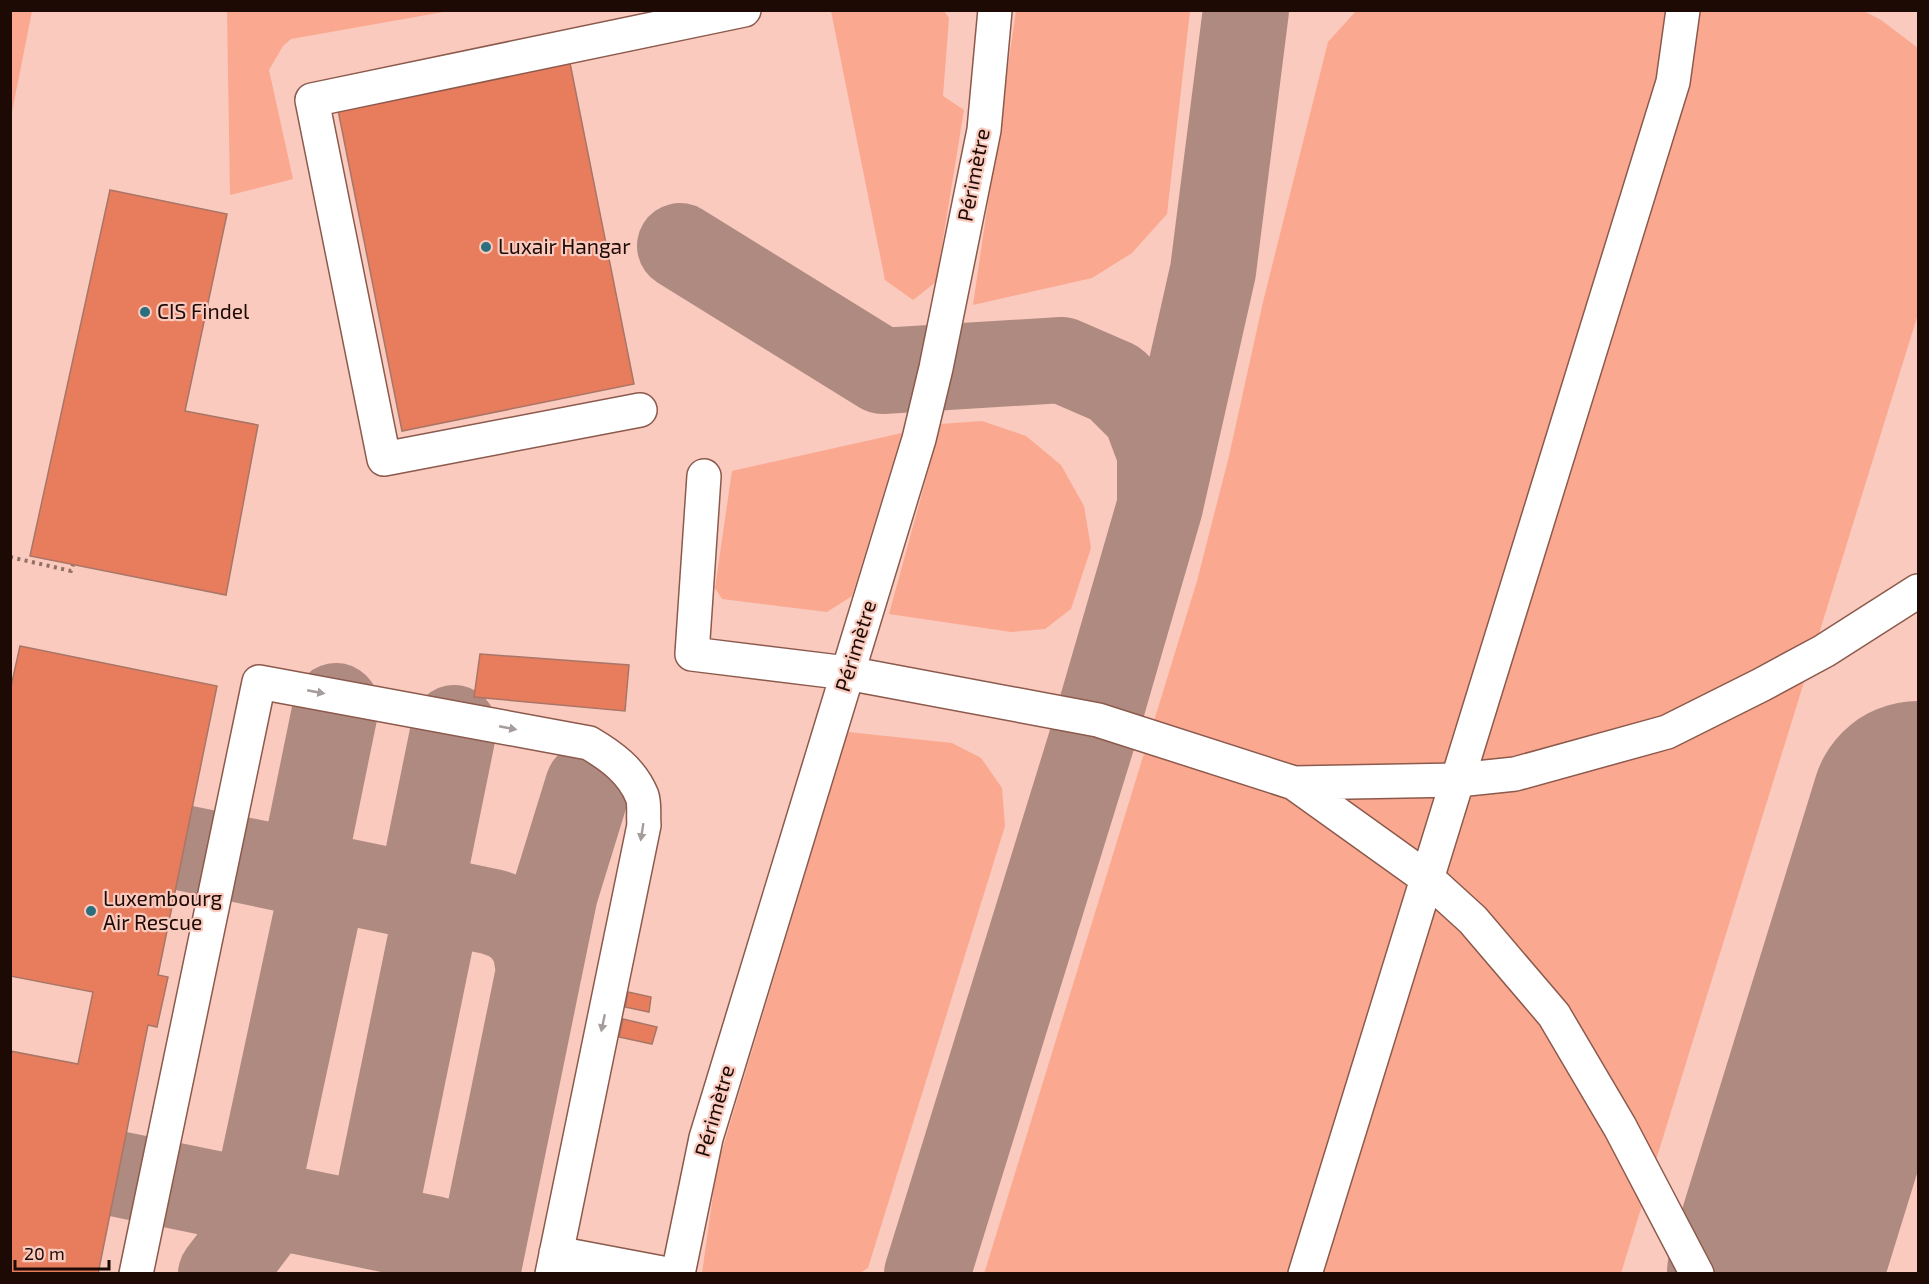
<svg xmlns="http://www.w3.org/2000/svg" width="1929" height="1284" viewBox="0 0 1929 1284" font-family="'Exo 2',sans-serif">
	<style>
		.green { fill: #fba890 }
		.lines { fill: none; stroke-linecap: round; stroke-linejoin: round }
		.taxiway { stroke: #af8a80; stroke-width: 86 }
		.runway { stroke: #af8a80; stroke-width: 214 }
		.building { fill: #e87d5e; stroke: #a97566; stroke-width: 1.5 }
		.minor-casing { stroke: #8c5a4c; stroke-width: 36 }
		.path { stroke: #906f65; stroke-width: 4; stroke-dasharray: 3 4.5; stroke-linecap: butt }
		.minor { stroke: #fff; stroke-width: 33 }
		.oneway { fill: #a59d9b }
		.poi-dot { fill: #2a6e7f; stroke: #f9cabd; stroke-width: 2 }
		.labels { text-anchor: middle; stroke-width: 4.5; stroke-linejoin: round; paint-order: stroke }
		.street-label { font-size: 21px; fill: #1d0a05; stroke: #f9cabd }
		.poi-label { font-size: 21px; fill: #1d0a05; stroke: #f9cabd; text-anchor: start }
	</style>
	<rect width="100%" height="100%" fill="#f9cabd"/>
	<path class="green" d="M1862 10 1881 20 1918 48V314L1621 1273 984 1274 1197 581 1229 456 1263 302 1328 42 1356 11Z
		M10 11H32L11 117H10Z
		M227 11V10L449 11 291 39 283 46 269 70 293 179 230 195Z
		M831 11H944L949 18 943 96 964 110 936 282 913 300 885 280Z
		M1016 11H1190L1167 214 1132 253 1092 278 973 305Z
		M982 421 1026 436 1061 465 1084 506 1091 548 1071 609 1045 629 1011 632 889 614 941 424Z
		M902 433 852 596 827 612 722 599 715 588 732 471Z
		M848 732 952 743 981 758 1002 788 1005 826 868 1268 858 1274 702 1273 717 1167Z"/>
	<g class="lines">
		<path class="taxiway" d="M680 246 882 371 1062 360 1115 383 1145 413 1160 453V498
			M184 848 493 912 510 918 524 929 535 946 539 971 477 1274
			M302 872 336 706
			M420 895 454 728
			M539 971 555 893 588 786
			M118 1174 434 1239C452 1246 462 1256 470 1274
			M255 1202 325 876
			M372 1226 439 899
			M221 1274 263 1219 277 1212 294 1210
			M927 1274 1098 720 1160 506 1213 271 1246 10"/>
		<path class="runway" d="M1774 1274 1918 808"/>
	</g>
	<path class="building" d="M570 63 634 384 402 431 338 110Z
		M110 190 227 214 185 411 258 425 226 595 30 556Z
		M20 646 217 686 158 975 168 977 157 1027 148 1025 98 1274H10V1051L78 1064 93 992 10 976V691Z
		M480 654 629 665 625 711 474 697Z
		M628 992 651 997 649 1012 625 1007Z
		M623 1019 657 1027 652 1044 619 1037Z"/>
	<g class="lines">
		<g class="minor-casing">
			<path id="minor" d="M640 410 384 459 312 100 744 10
				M704 476 692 654 847 673 1098 720 1294 783 1428 879 1473 920 1554 1015 1620 1127 1697 1274
				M1294 783 1458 780 1515 774 1667 732 1761 685 1824 651 1918 591
				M556 1253 667 1274
				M136 1274 259 682 589 743C611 756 632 771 642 796 645 804 643 816 644 825L552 1274
				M678 1274 706 1138 919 439 936 368 984 130 995 10
				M1305 1274 1673 82 1683 10"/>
		</g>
		<path class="path" d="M10 557 71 571 73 565"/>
		<use href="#minor" class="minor"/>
	</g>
	<defs><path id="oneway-solid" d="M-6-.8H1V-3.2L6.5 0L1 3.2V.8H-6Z" transform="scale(1.5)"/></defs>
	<g class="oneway">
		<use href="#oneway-solid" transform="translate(316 692) rotate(11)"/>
		<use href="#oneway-solid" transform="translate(508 728) rotate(11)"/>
		<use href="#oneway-solid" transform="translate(642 832) rotate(99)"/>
		<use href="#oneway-solid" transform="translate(603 1023) rotate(102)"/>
	</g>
	<g class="poi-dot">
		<circle cx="486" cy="247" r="6"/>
		<circle cx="145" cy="312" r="6"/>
		<circle cx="91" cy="911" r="6"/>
	</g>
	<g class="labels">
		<g class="street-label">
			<text transform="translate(974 175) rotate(-79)" y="7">Périmètre</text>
			<text transform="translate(856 646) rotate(-73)" y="7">Périmètre</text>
			<text transform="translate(715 1111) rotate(-74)" y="7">Périmètre</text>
		</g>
		<g class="poi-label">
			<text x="498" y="254">Luxair Hangar</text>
			<text x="157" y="319">CIS Findel</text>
			<text x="103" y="906">Luxembourg<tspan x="103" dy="24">Air Rescue</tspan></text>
		</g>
	</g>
	<rect width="1929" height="1284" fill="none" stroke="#1d0a05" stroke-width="24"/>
	<path d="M15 1260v9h94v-9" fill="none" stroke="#1d0a05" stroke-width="3"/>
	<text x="24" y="1260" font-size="18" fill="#1d0a05" stroke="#f9cabd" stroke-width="4.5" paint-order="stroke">20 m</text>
</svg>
